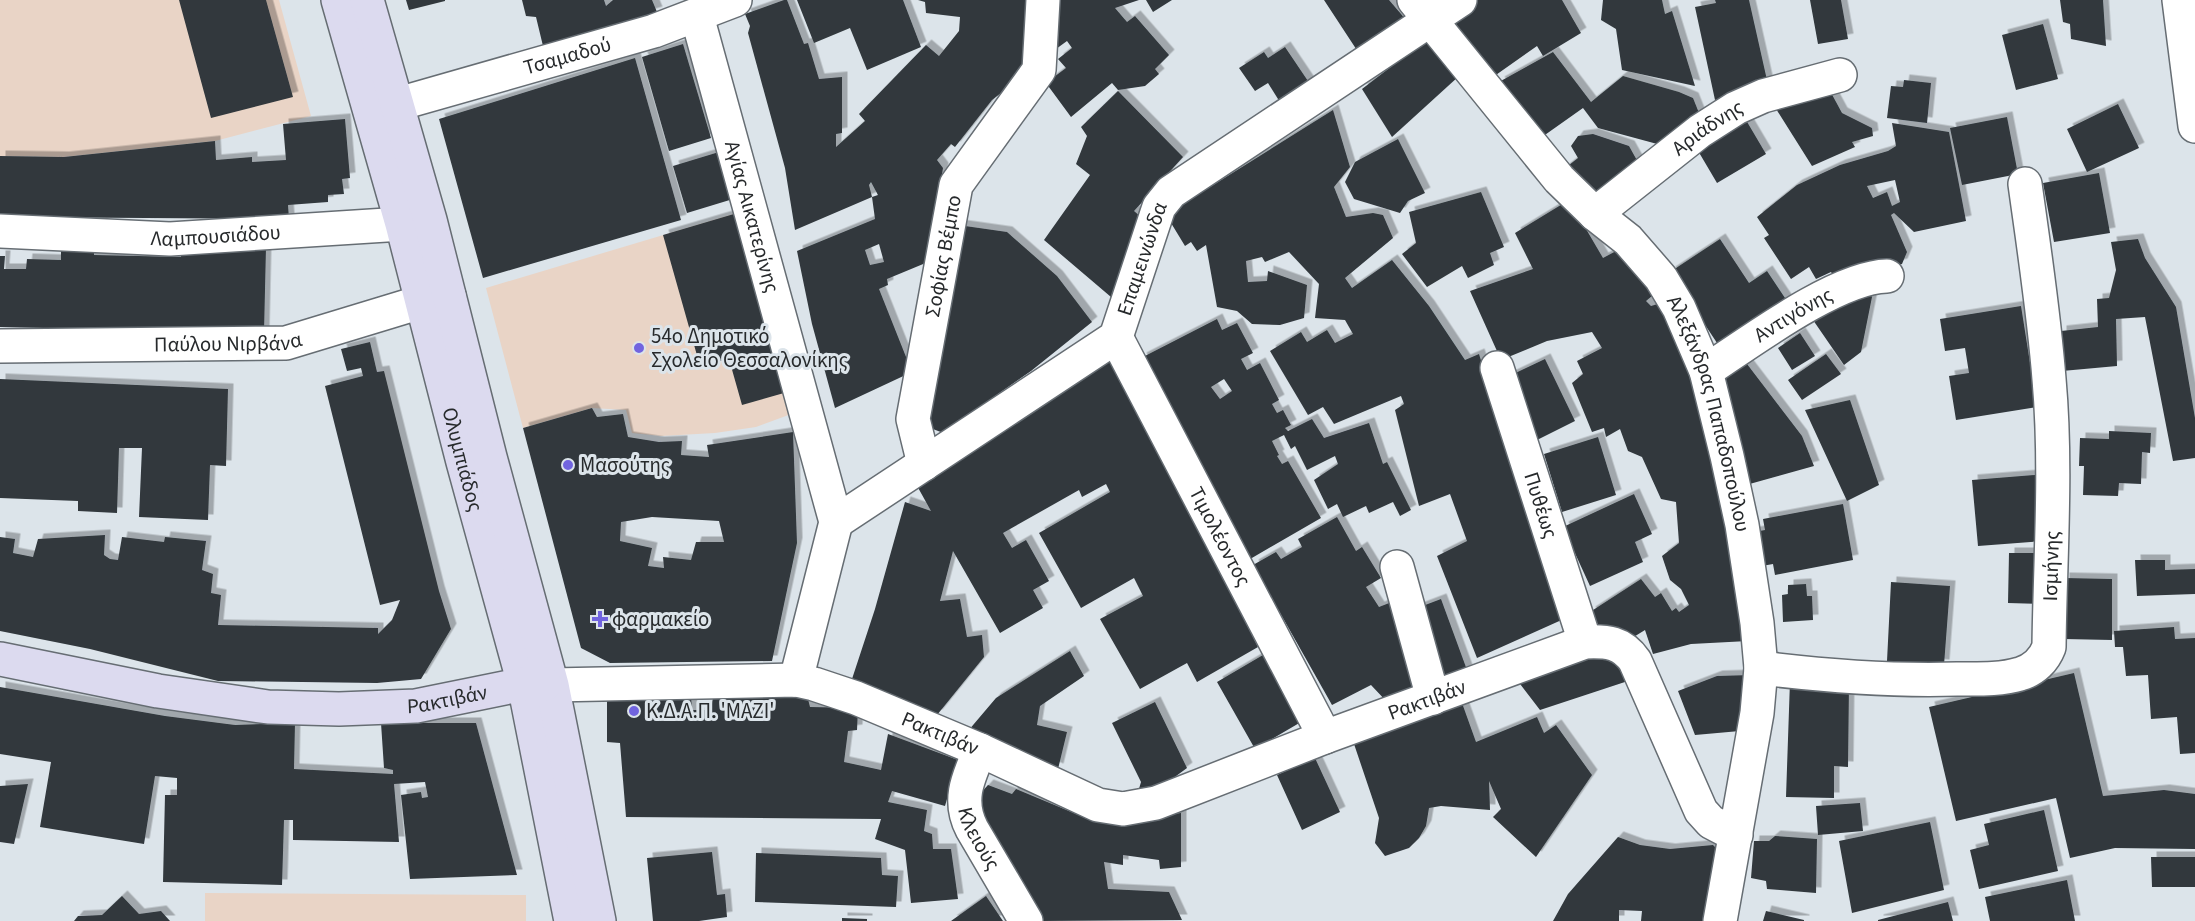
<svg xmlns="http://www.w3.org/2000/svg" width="2195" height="921" viewBox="0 0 2195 921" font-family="'Source Sans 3',sans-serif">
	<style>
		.education { fill: #e9d4c6 }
		.building { fill: #31383d; fill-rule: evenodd; filter: url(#shadow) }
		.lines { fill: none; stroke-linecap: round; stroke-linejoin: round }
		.street-casing { stroke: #666d73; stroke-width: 36 }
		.secondary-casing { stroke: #666d73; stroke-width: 36 }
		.street { stroke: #fff; stroke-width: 33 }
		.secondary { stroke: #dcdaef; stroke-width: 33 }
		.poi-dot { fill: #7164df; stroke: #dce4ea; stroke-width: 2 }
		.labels { text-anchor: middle; stroke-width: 6; stroke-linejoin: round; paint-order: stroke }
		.street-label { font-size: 21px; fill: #272a2c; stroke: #dce4ea }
		.poi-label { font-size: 21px; fill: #272a2c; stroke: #dce4ea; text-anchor: start }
	</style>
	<defs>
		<filter id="shadow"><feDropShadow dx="5.5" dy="-5.5" stdDeviation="0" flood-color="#0004"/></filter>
	</defs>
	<rect width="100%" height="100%" fill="#dce4ea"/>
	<path class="education" d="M0 0H279L311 116 215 141 64 157 0 156Z
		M737 213 794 413 756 427 715 433 661 436 632 433 626 410 592 408 523 428 486 288Z
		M205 893 526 895V921H205Z"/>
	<path class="building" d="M179 0H266L293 97 211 118Z
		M406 0H445V1L409 10Z
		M522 0H604L606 6 613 0H652L657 12 543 46 536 17 526 16Z
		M784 0H787L804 44 808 43 819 79 842 77V133L836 134V147L865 121 859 114 926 45 939 56 959 31 960 17 926 13 925 2 918 0H1026L1027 3 1030 50 1007 99 1001 93 992 100 955 147 951 144 937 160 943 168 928 262 887 279 888 285 879 289 912 372 835 408 812 324 797 251 875 219 872 197 878 195 871 182 869 185 872 197 795 230 785 168 748 33 750 26 745 14ZM879 244 884 262 870 265 865 250Z
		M797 0H903L921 47 867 70 850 28 814 43Z
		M1057 0H1139L1115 8 1127 22 1135 16 1169 55 1155 69 1159 74 1145 86 1118 90 1112 83 1071 117 1046 83 1066 68 1058 59 1072 48 1067 41 1056 49Z
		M1146 0H1172L1153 12Z
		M1324 0H1389L1413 28 1364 61Z
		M1474 0H1562L1581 33 1543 56 1537 46 1493 77 1448 18Z
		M1603 0H1662L1665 14 1672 11 1695 86 1622 70 1616 29 1601 20Z
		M1715 0H1749L1769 89 1715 100 1695 7 1716 3Z
		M1810 0H1841L1848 39 1818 44Z
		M2060 0H2103L2106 46 2071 39 2070 24 2063 22Z
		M2043 24 2058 79 2016 90 2002 35Z
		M1434 34 1459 76 1392 137 1362 89Z
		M683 44 711 138 669 151 642 57Z
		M1285 47 1312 87 1283 107 1268 83 1255 91 1239 68 1264 52 1268 58Z
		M1553 52 1591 102 1623 76 1679 92 1693 98 1699 113 1661 145 1598 128 1583 108 1542 137 1499 82Z
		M635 58 681 220 483 278 439 119Z
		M1904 80 1931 83 1927 123 1887 118 1891 86 1903 87Z
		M1829 89 1842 113 1872 128 1873 136 1852 142 1855 147 1812 166 1773 104Z
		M1118 91 1183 157 1134 211 1141 217 1122 292 1111 297 1044 240 1090 175 1076 164 1087 136 1081 127Z
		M2118 104 2139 148 2087 172 2067 129Z
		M1333 110 1350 167 1334 187 1346 217 1373 213 1383 215 1393 238 1345 278 1352 288 1392 260 1429 306 1465 360 1479 354 1520 487 1566 618 1477 658 1437 556 1467 541 1450 494 1419 506 1395 410 1404 404 1401 396 1334 424 1323 407 1308 415 1270 351 1301 332 1307 342 1327 330 1335 343 1353 334 1345 320 1315 318 1319 284 1289 252 1265 262 1262 257 1246 261 1248 282 1267 281 1268 271 1307 285 1304 318 1280 325 1252 324 1237 311 1217 307 1206 245 1197 251 1191 242 1185 246 1168 218 1183 204Z
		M1743 115 1766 154 1717 183 1694 144Z
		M2007 117 2018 174 1962 185 1950 128Z
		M345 119 350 178 342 179 344 194 328 195V202L288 205 289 219 0 217V156L64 157 215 141 216 160 252 157V162L286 160 283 124Z
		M1892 123 1949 132 1966 221 1914 232 1894 213 1891 215 1907 252 1902 264 1838 282 1831 272 1816 279 1809 267 1791 279 1764 238 1769 235 1757 217 1797 185 1840 165 1888 151 1896 146ZM1895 180 1900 202 1892 206 1887 192 1873 198 1867 186Z
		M1593 134 1629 146 1639 164 1593 204 1564 169 1578 158 1571 146 1578 136Z
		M1398 139 1425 193 1408 201 1400 213 1354 199 1345 182 1355 162Z
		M719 152 733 199 687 213 673 166Z
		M2099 173 2110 233 2054 242 2043 183Z
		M1481 192 1504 247 1490 253 1494 265 1468 278 1462 266 1427 287 1402 254 1416 243 1409 212Z
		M1569 200 1603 258 1618 250 1629 254 1652 296 1646 301 1651 306 1661 303 1704 403 1697 407 1704 421 1726 503 1748 641 1691 644 1653 654 1645 630 1632 638 1628 632 1608 640 1590 612 1641 579 1655 597 1661 593 1672 611 1676 608 1679 612 1689 605 1681 589 1670 580 1662 556 1679 543 1676 502 1661 499 1642 457 1628 451 1620 429 1606 437 1604 428 1592 432 1572 383 1583 374 1577 361 1602 348 1592 332 1547 341 1501 360 1470 291 1533 269 1515 233Z
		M734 214 784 393 742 405 729 359 700 366 663 235Z
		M958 225 1007 232 1057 276 1092 322 1031 371 988 401 946 434 925 426Z
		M1720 239 1749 283 1767 271 1791 307 1723 352 1670 272Z
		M2138 239 2145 258 2176 307 2195 418V458L2173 461 2145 317 2116 319 2117 366 2062 371 2061 331 2098 327 2097 299 2109 298 2116 270 2111 242Z
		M181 245 266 247 264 333 0 327V256H5L4 269H26L27 259 61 260V251H94V255L181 257Z
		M1866 287 1872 297 1861 352 1844 365 1813 320Z
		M2021 306 2037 407 1956 420 1949 376 1969 373 1965 348 1945 351 1940 319Z
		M1217 319 1222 330 1237 323 1253 353 1241 359 1247 370 1260 363 1279 400 1272 404 1277 413 1283 410 1291 425 1285 428 1288 431 1312 419 1324 438 1369 423 1383 464 1387 462 1411 510 1400 516 1393 502 1369 513 1366 506 1343 517 1337 504 1328 509 1314 480 1338 464 1335 456 1307 470 1295 446 1291 449 1284 435 1272 441 1279 455 1277 456 1282 464 1288 461 1321 518 1245 562 1141 358ZM1224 379 1232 391 1220 399 1211 387Z
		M1800 333 1815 356 1792 370 1778 348Z
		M370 342 377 372 384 371 439 591 451 629 421 679 377 683 218 681 90 649 0 631V537L15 539 13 553 33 557 38 539 105 535 104 555 110 559 118 560 122 537 164 542 165 537 206 541 202 570 213 574 211 593 221 595 218 625 378 628V634L392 620 400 600 380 605 325 386 363 376 361 368 347 371 341 349Z
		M1826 354 1841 374 1802 400 1788 380Z
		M1112 359 1141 420 1204 539 1258 647 1197 682 1187 663 1140 689 1100 619 1143 596 1134 578 1081 608 1039 533 1110 492 1106 484 1082 497 1079 490 1003 533 1012 548 1026 540 1049 581 1033 590 1043 608 1000 633 953 551 940 601 960 599 967 637 982 635 984 657 937 715 852 679 875 609 905 502 931 511 916 484Z
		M1545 359 1575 421 1537 440 1507 377Z
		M1747 364 1802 436 1814 466 1746 485 1722 377Z
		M0 379 228 389 226 466 210 465 208 520 139 517 142 448H119L117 513 78 511V501L0 498Z
		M1850 400 1879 485 1847 501 1805 410Z
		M592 408 597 417 623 414 628 437 659 442 682 441 681 455 709 457 707 445 793 432 797 543 772 661 610 663 581 648 523 428ZM652 517 719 521 724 542H696L691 560 663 557 664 568 648 566 652 548 620 541 621 522Z
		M2109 431 2151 433 2150 453 2142 452 2141 484 2119 483 2118 496 2083 495 2084 466H2079L2080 438 2109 439Z
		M1598 437 1616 495 1562 512 1544 454Z
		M2035 475 2042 541 1978 546 1972 480Z
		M1634 494 1652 534 1635 542 1643 562 1590 586 1563 527Z
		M1843 504 1853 560 1775 575 1773 564 1756 567 1749 533 1765 530 1763 519Z
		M1337 517 1356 551 1362 547 1381 578 1366 587 1379 607 1402 598 1424 687 1388 703 1371 685 1332 705 1253 565 1276 552 1281 559 1302 547 1298 539Z
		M2009 553H2044V604L2008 603Z
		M2135 560H2165V570L2195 569V594L2137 596Z
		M2064 578 2112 579V640L2064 639Z
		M1891 582 1950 586 1944 665 1887 661Z
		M1806 584 1807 596H1812L1813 620 1783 622 1782 595 1788 594V585Z
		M1441 599 1467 670 1433 682 1412 610Z
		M2174 627 2175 639 2195 638V753L2180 754 2177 717 2151 719 2148 675 2126 676 2123 647H2115L2114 631Z
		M1070 651 1084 676 1040 706 1037 725 1067 732 1058 769 968 731 996 698Z
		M1619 653 1634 679 1540 710 1517 680 1570 661Z
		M1263 655 1301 722 1255 749 1217 682Z
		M2074 673 2103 796 2164 790 2195 794V849L2115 848 2070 858 2056 798 1956 821 1929 707Z
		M1751 675V730L1695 735 1678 691 1717 676Z
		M1790 681 1849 684 1848 767 1834 766V798L1786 797Z
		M0 687 165 716 235 725 295 723 294 769 393 774V770L384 768 381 723H476L517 875 410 879 401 795 421 792 422 798 428 797 425 782 394 784 399 842 293 840V820H284L282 885 163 882 165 795H177V778L155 776 144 844 40 827 51 762 0 754Z
		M714 691H806L810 707 858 708 857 730 848 731 844 762 881 770 888 734 958 760 945 806 892 791 888 802 927 810 924 831 932 834 933 849H951L958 899 911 903 905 850 875 839 881 819 626 817 620 743 607 742V700L691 696 692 710H711Z
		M1155 702 1187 768 1172 779 1166 793 1136 799 1141 782 1112 723Z
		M1462 703 1476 742 1537 717 1544 733 1556 725 1592 775 1536 857 1493 817 1501 809 1489 781 1490 810 1441 806 1429 808 1426 826 1419 838 1409 848 1385 856 1375 843 1379 818 1353 741Z
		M1315 758 1340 812 1302 830 1277 775Z
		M28 784 14 844 0 842V786Z
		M988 785 1012 794 1016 789 1081 816 1089 809 1109 822 1181 813V867L1160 869 1159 860 1123 855V865L1104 862 1108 889 1169 892 1182 920 1041 921 970 805Z
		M1860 803 1863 831 1818 835 1816 806Z
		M2044 810 2058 871 1979 889 1970 850 1989 845 1984 824Z
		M1930 822 1944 890 1852 913 1839 841Z
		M1775 836 1817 839 1816 893 1767 889 1766 881 1751 878 1754 841H1769Z
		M1618 837 1640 845 1670 849 1713 845 1723 855 1711 921H1641L1642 911 1619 910V921H1553L1568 894Z
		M712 852 717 895 725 894 727 917 699 921H653L647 858Z
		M756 853 881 858 882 875 898 876 896 907 755 902Z
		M2151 857H2195V887H2152Z
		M2067 880 2075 921H1990L1985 897Z
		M122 896 139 914 161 911 170 921H74L78 916 102 915Z
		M986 896 1003 921H951Z
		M1948 902 1953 921H1878V920Z
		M1766 911 1804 920V921H1763Z
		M842 918 867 919V921H842Z"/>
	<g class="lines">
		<g class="street-casing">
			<g id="street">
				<path id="s1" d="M1414 0 1559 179 1595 214 1628 240 1661 278 1679 308 1706 371 1727 456 1742 525 1757 623 1761 668 1757 713 1720 921"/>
				<path d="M2179 0 2195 126"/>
				<path id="s2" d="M697 16 836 522 796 680"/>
				<path id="s3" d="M398 104 654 31 735 0"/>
				<path id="s4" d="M1595 214 1700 131 1736 108 1763 96 1840 75"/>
				<path id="s5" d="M0 231 170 239 402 224 429 220"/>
				<path id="s6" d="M1116 337 1325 737"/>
				<path id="s7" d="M0 346 286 343 421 302 449 296"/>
				<path id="s8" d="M1497 368 1585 642"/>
				<path id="s9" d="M1706 371C1750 342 1837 277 1887 276"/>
				<path id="s10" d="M924 464 913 419 956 185 1039 70 1043 0"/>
				<path id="s11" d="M836 522 1116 337 1156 216 1159 207 1171 192 1460 0"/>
				<path d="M1397 567 1433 698"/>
				<path id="s12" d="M1761 668C1826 676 1891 681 1957 679 1977 679 2001 680 2020 674 2034 670 2044 660 2049 647 2050 558 2057 468 2049 379 2044 314 2034 249 2025 184"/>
				<path id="s13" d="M552 685 796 680 814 684 856 698 980 750 1098 805 1123 809 1156 803 1325 737 1585 642C1607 641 1622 642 1635 661L1701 811 1711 822 1736 835"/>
				<path id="s14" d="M980 750C968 778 957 800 972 829L1026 921"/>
			</g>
		</g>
		<g class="secondary-casing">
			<g id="secondary">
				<path id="s15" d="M338 0 402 224 463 462 524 684 571 921"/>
				<path d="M367 0 430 220 490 457 552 685 599 921"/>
				<path id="s16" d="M0 659 158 691 268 707 339 709 416 706 524 684H545"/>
			</g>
		</g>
		<use href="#street" class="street"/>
		<use href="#secondary" class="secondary"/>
	</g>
	<g class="poi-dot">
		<circle cx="639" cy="348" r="6"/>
		<circle cx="568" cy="465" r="6"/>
		<path d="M597 610h6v6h6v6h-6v6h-6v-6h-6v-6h6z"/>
		<circle cx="634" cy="711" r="6"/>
	</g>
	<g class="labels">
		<g class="street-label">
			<text dy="7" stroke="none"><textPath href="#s3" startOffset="176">Τσαμαδού</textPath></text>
			<text dy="7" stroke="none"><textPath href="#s4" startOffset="142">Αριάδνης</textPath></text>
			<text dy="7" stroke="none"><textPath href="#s2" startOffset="208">Αγίας Αικατερίνης</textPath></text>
			<text dy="7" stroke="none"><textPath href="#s5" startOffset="216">Λαμπουσιάδου</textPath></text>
			<text dy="7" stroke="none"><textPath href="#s10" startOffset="212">Σοφίας Βέμπο</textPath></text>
			<text dy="7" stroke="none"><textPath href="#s11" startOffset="418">Επαμεινώνδα</textPath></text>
			<text dy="7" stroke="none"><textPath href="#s9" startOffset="104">Αντιγόνης</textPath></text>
			<text dy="7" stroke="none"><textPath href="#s7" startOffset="228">Παύλου Νιρβάνα</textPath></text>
			<text dy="7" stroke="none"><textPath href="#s1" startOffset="518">Αλεξάνδρας Παπαδοπούλου</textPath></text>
			<text dy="7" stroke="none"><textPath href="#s15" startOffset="476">Ολυμπιάδος</textPath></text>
			<text dy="7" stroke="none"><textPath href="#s8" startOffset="144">Πυθέως</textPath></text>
			<text dy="7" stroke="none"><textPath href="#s6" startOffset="225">Τιμολέοντος</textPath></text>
			<text dy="7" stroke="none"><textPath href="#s12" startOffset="382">Ισμήνης</textPath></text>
			<text dy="7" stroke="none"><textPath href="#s16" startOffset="452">Ρακτιβάν</textPath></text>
			<text dy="7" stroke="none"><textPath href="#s13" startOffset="920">Ρακτιβάν</textPath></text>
			<text dy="7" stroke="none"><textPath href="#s13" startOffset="398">Ρακτιβάν</textPath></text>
			<text dy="7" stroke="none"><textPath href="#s14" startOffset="94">Κλειούς</textPath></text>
		</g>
		<g class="poi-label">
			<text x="651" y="343">54ο Δημοτικό<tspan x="651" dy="24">Σχολείο Θεσσαλονίκης</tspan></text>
			<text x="580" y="472">Μασούτης</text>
			<text x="612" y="626">φαρμακείο</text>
			<text x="646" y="718">Κ.Δ.Α.Π. 'ΜΑΖΙ'</text>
		</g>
	</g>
</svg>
